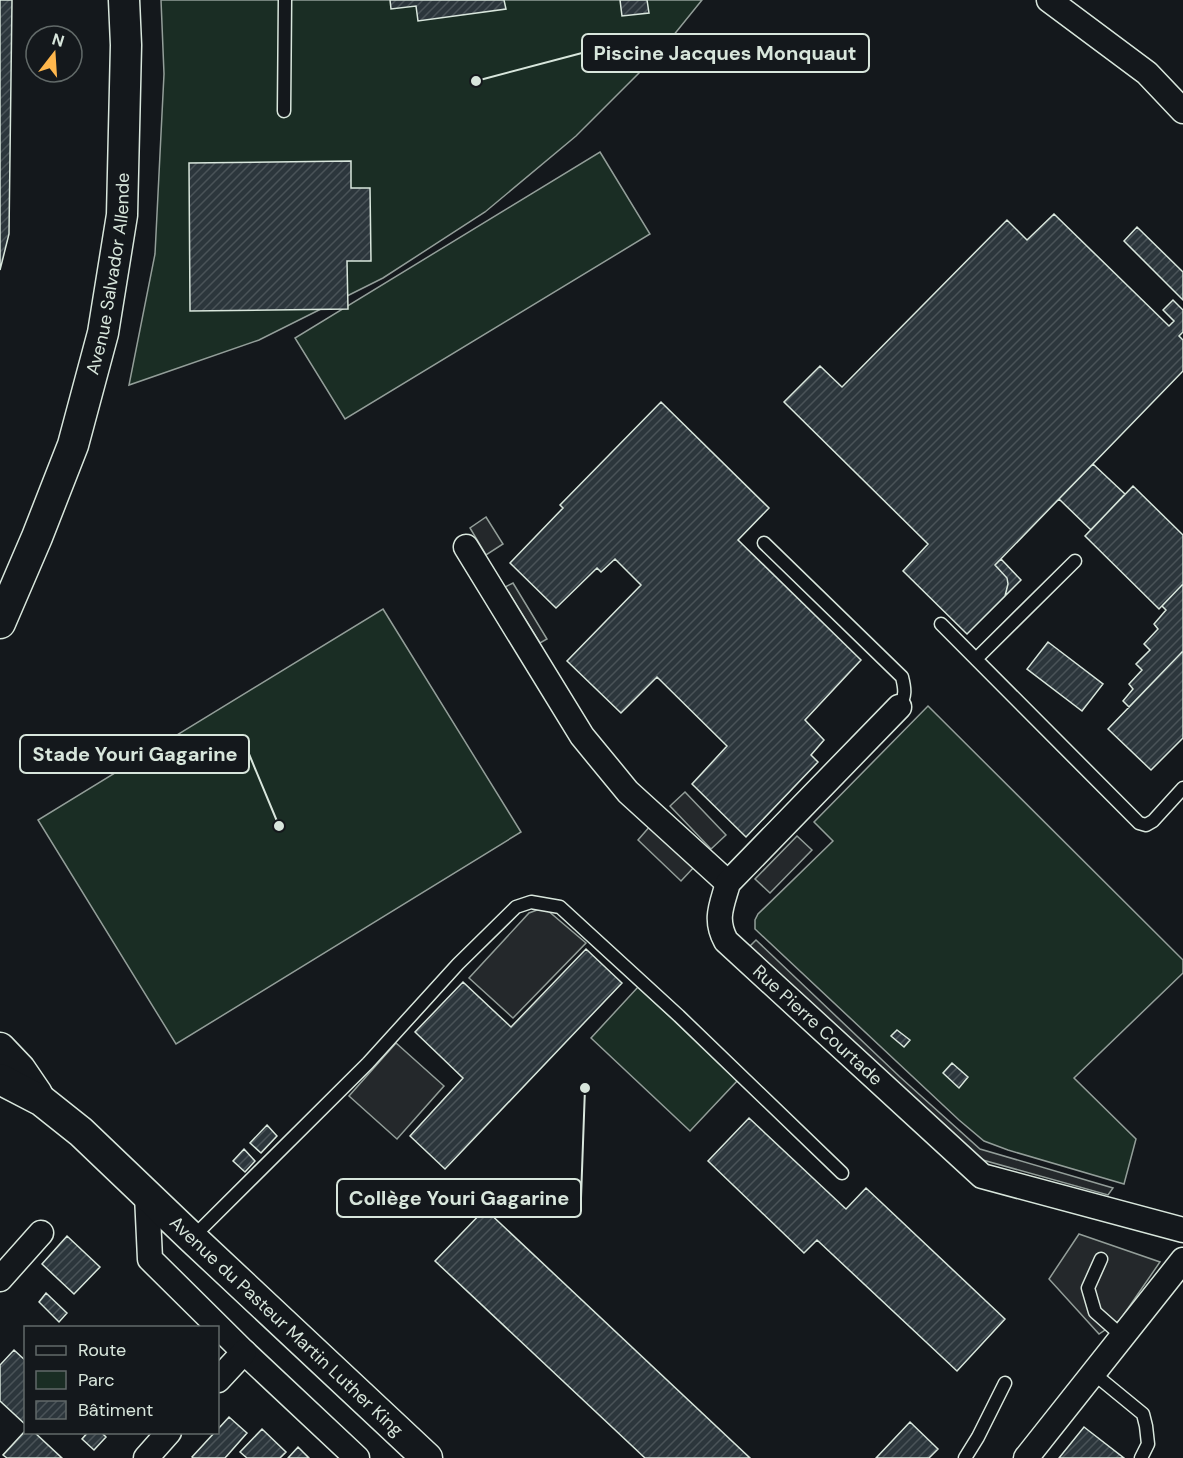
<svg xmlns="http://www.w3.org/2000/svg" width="1183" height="1458" viewBox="0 0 1183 1458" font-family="'DM Sans',sans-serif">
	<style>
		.park { fill: #1a2d24; stroke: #939e99; stroke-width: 1.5 }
		.parking { fill: #24282b; stroke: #939e99; stroke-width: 1.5 }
		.building { fill: url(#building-hatch); stroke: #d8e6dc; stroke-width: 1.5 }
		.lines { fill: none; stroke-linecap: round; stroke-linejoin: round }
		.service-casing { stroke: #d8e6dc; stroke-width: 15 }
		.minor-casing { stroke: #d8e6dc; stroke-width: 27 }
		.tertiary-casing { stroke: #d8e6dc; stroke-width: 33 }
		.service { stroke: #14181c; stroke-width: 12 }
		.minor { stroke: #14181c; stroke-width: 24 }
		.tertiary { stroke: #14181c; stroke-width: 30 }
		.labels { text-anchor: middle; stroke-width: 4.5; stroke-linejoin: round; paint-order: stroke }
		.street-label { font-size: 18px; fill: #d8e6dc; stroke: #14181c }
		.leader { fill: none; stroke: #d8e6dc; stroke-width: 2 }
		.callout-dot { fill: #d8e6dc; stroke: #14181c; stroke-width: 2 }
		.callout { fill: #14181c; stroke: #d8e6dc; stroke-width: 2 }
		.callout-label { font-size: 20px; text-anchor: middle; font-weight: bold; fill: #d8e6dc }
	</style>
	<defs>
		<pattern id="building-hatch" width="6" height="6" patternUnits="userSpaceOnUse" patternTransform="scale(1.5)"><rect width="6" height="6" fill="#2c363c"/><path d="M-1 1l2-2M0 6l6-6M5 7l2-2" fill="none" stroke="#4a5358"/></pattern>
	</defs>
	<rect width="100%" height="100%" fill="#14181c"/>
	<path class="park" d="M161 0H702L660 52 576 136 485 212 383 278 259 340 129 385 155 254 164 74Z
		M600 152 650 234 345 419 295 338Z
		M383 609 521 832 176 1044 38 820Z
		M928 706 1183 960V973L1074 1078 1136 1139 1124 1184 1008 1150 984 1141 959 1120 755 929V920L758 914 833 841 814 822Z
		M638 987 738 1080 690 1131 591 1038Z"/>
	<path class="parking" d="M486 517 503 544 486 555 470 528Z
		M513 583 547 639 540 643 505 587Z
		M685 792 726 835 711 849 670 806Z
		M651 825 695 866 681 881 638 840Z
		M797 836 812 850 770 893 755 879Z
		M537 910H547L586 943 513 1018 469 978 529 913Z
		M756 940 900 1077 980 1149 1113 1188 1108 1195 972 1157 750 946Z
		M396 1043 444 1086 397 1139 349 1096Z
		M1079 1234 1160 1262 1120 1320 1099 1334 1049 1279Z"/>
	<path class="building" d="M0 0H12L9 234 0 270Z
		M390 0H504L506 9 418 21 416 6 391 9Z
		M620 0H647L649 13 622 16Z
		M351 161V188H370L371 261H347L348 309 190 311 189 163Z
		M1054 214 1169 326 1174 321 1163 310 1173 300 1183 310V332L1179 336 1183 340V371L995 565 1007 578 1008 584 1005 596 967 634 903 571 928 544 784 402 820 366 842 387 1007 220 1027 240Z
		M1137 227 1183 272V300L1124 241Z
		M661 402 769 508 738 540 861 660 805 720 824 740 811 755 818 762 746 837 692 784 727 746 657 677 621 713 567 661 641 585 615 559 601 572 597 568 556 608 510 563 563 508 560 505Z
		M1093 464 1125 494 1091 530 1059 499Z
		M1133 486 1183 535V584L1159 609 1085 536Z
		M1001 559 1021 580 1005 596 1008 584 1007 578 995 565Z
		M1183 584V651L1129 707 1123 701 1133 689 1129 684 1142 670 1136 664 1150 650 1144 644 1158 629 1154 624 1166 610 1162 606Z
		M1048 642 1103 684 1082 711 1027 669Z
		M1183 651V738L1151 770 1108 729Z
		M586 949 622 983 445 1169 410 1136 463 1078 415 1032 463 982 511 1027Z
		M897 1030 910 1040 904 1047 891 1036Z
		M952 1063 968 1077 959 1088 943 1073Z
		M749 1118 846 1209 866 1188 1005 1319 957 1371 817 1240 804 1253 708 1161Z
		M267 1125 277 1136 261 1153 250 1143Z
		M244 1149 255 1161 245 1172 233 1161Z
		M485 1209 750 1458H645L435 1261Z
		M67 1236 100 1267 74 1294 42 1264Z
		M46 1293 67 1313 59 1322 39 1302Z
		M14 1350 26 1361V1425L0 1401V1365Z
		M229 1417 247 1433 225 1458H193L192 1457 215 1432H218V1429Z
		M910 1422 938 1449 929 1458H876Z
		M1084 1427 1124 1458H1059Z
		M262 1429 286 1452 280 1458H247L240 1452Z
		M26 1430V1432H34L62 1458H7L3 1455Z
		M88 1432H101L106 1437 94 1450 82 1439Z
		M298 1447 309 1458H288Z"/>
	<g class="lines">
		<g class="service-casing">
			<path id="service" d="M284 111 285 0
				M764 543 902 677C905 689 906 696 899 707
				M941 624 1139 823 1146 825 1153 821 1183 788
				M976 659 1075 561
				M192 1238 368 1063 458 964 516 907 531 902 560 907 679 1016 842 1173
				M1101 1259 1088 1288 1095 1312 1122 1336
				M1093 1373 1143 1414 1146 1426 1148 1444 1141 1458
				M965 1458 978 1437 1005 1383"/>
		</g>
		<g class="minor-casing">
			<g id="minor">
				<path d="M1049 0 1147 73 1183 111"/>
				<path d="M466 547 582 736 628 792 728 883"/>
				<path id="s1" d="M899 707 728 883C722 905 714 919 726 941L982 1176 1183 1230"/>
				<path d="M147 1195 150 1259 244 1352 357 1458"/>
				<path d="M0 1279 41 1233"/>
				<path d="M218 1380 244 1352"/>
				<path d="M146 1458 169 1432"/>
				<path d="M1026 1458 1183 1260"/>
			</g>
		</g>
		<g class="tertiary-casing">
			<g id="tertiary">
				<path id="s2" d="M0 623 37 537 73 445 103 333 122 215 126 45 124 0"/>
				<path d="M0 1048 20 1069 37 1094"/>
				<path id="s3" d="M0 1079 42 1101 81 1132 192 1238 427 1458"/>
			</g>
		</g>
		<use href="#service" class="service"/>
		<use href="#minor" class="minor"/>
		<use href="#tertiary" class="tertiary"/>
	</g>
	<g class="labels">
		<g class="street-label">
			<text dy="6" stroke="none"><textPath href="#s2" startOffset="368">Avenue Salvador Allende</textPath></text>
			<text dy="6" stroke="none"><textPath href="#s1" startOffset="430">Rue Pierre Courtade</textPath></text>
			<text dy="6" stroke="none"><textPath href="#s3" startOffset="380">Avenue du Pasteur Martin Luther King</textPath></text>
		</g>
	</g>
	<path class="leader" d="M476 81L582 53M279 826L249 754M585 1088L581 1198"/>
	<g class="callout-dot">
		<circle cx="476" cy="81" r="6"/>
		<circle cx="279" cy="826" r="6"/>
		<circle cx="585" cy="1088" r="6"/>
	</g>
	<g class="callout">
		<rect x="582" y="34" width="287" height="38" rx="6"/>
		<rect x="20" y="735" width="229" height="38" rx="6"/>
		<rect x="337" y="1179" width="244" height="38" rx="6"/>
	</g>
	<g class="callout-label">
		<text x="725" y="60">Piscine Jacques Monquaut</text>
		<text x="135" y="761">Stade Youri Gagarine</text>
		<text x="459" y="1205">Collège Youri Gagarine</text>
	</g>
	<rect x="24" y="1326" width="195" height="108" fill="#14181c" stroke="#626a69" stroke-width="1.5"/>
	<rect x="36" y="1346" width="30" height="9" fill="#14181c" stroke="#626a69" stroke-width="1.5"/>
	<text x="78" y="1356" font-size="18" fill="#d8e6dc">Route</text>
	<rect x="36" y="1371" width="30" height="18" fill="#1a2d24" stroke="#626a69" stroke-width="1.5"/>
	<text x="78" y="1386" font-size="18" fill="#d8e6dc">Parc</text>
	<rect x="36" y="1401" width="30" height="18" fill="url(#building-hatch)" stroke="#626a69" stroke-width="1.5"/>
	<text x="78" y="1416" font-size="18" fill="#d8e6dc">Bâtiment</text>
	<g transform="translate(54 54) rotate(17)"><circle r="28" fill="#14181c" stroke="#626a69" stroke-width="1.5"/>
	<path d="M0-4.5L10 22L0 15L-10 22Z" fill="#ffb74d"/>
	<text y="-9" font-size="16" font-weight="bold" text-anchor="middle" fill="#d8e6dc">N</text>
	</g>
</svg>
